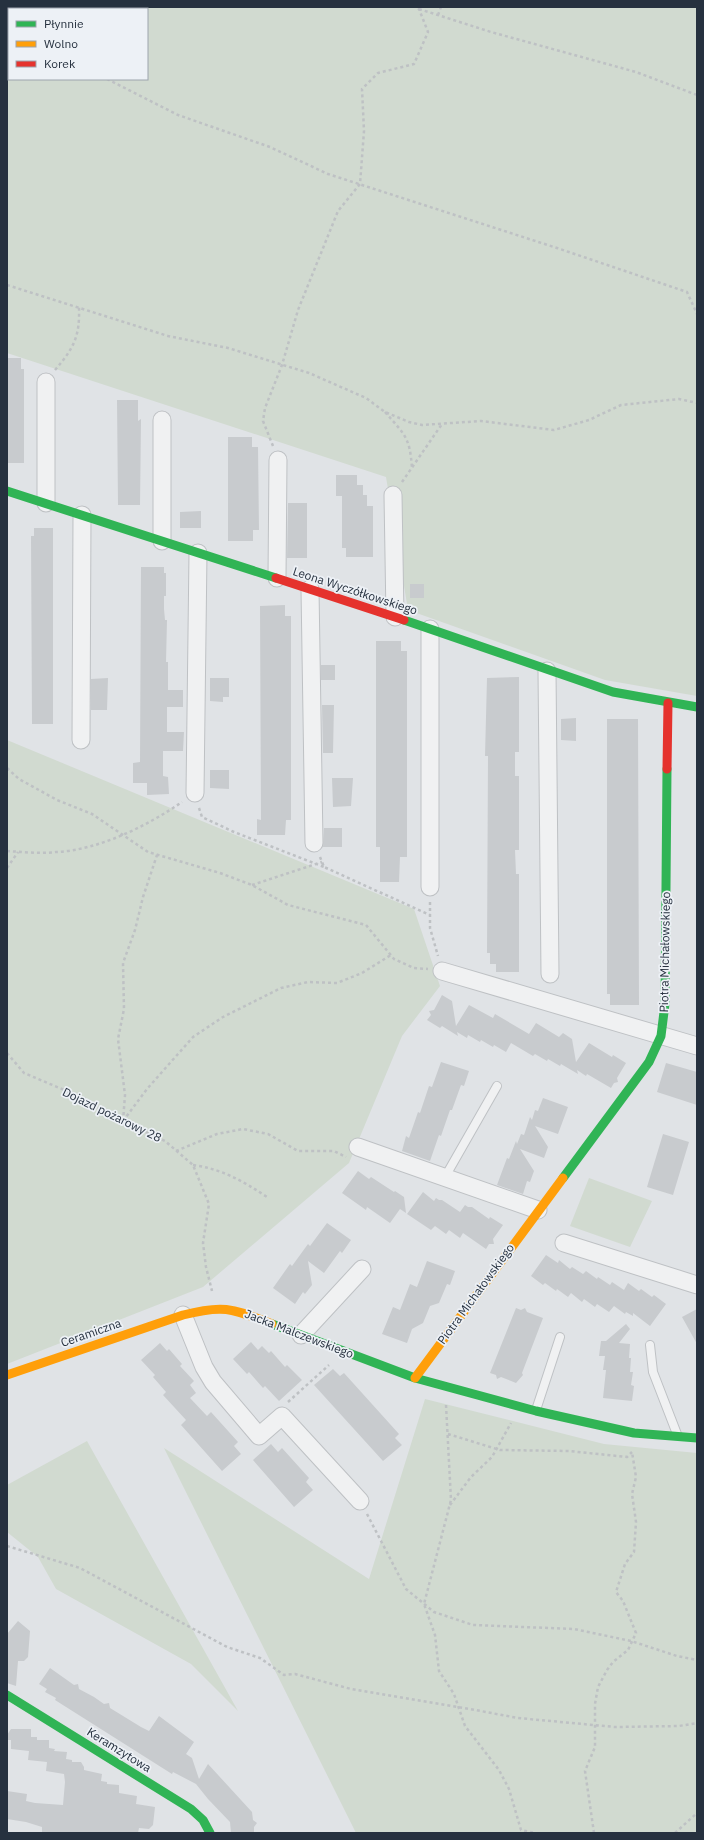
<svg xmlns="http://www.w3.org/2000/svg" width="704" height="1840" viewBox="0 0 704 1840" font-family="'IBM Plex Sans',sans-serif">
	<style>
		.green { fill: #d1dad0; fill-rule: evenodd }
		.building { fill: #c8cbce }
		.lines { fill: none; stroke-linecap: round; stroke-linejoin: round }
		.lane-casing { stroke: #bec1c4; stroke-width: 10 }
		.street-casing { stroke: #bec1c4; stroke-width: 19 }
		.path { stroke: #bec1c4; stroke-width: 2.5; stroke-dasharray: 3 3; stroke-linecap: butt }
		.lane { stroke: #f0f1f2; stroke-width: 8 }
		.street { stroke: #f0f1f2; stroke-width: 17 }
		.fast { stroke: #30b455; stroke-width: 9 }
		.slow { stroke: #ff9f0a; stroke-width: 9 }
		.jam { stroke: #e5322d; stroke-width: 9 }
		.labels { text-anchor: middle; stroke-width: 3.5; stroke-linejoin: round; paint-order: stroke }
		.street-label { font-size: 12px; fill: #26313f; stroke: #edf1f6 }
	</style>
	<rect width="100%" height="100%" fill="#e0e3e6"/>
	<path class="green" d="M7 7H697V696L605 680 408 610 386 477 7 353ZM9 9H147V79H9Z
		M7 740 414 909 440 986 402 1036 349 1163 203 1287 7 1364Z
		M589 1178 652 1201 630 1247 570 1226Z
		M425 1399 604 1444 697 1453V1833H356L164 1448 369 1579Z
		M87 1441 238 1711 191 1664 56 1589 38 1557 7 1532V1485Z"/>
	<path class="building" d="M7 358H21V369H24V463H7Z
		M117 400H138V421L141 419 140 505H118Z
		M228 437H252V447H258L259 530H253V541H228Z
		M336 475H357V485H363V495H367V506H373V557H346V548H342V496H336Z
		M288 503H307V558H287Z
		M201 511V528H180V512Z
		M34 528H53V724H32L31 536H34Z
		M141 567H164V573H166V596H164V609L165 620H167L166 662H168V690H183V707H167V732H184L183 751H163V776L168 777 169 794 147 795V783H133V763L140 762Z
		M410 584H424V598H410Z
		M285 605V616H291V820H286L285 835H257V819L261 820 260 606Z
		M376 641H401V651H407V857H400L399 882H380V847H376Z
		M321 665H335V680H321Z
		M519 677V752H515V776H519V850H515L516 874H519V972H496V964H490V953H487L488 756H485L487 678Z
		M108 678 107 710H91V679Z
		M210 678H229V697H223V702L210 701Z
		M322 705H334L333 753H323Z
		M576 718V741L561 740V719Z
		M607 719H638L639 1005H610V994H607Z
		M210 770H229V789L210 788Z
		M332 778H353L351 806 333 807Z
		M324 828H342V847H323Z
		M442 995 452 1001 456 1026 469 1005 493 1018 495 1014 529 1034 536 1023 559 1037 563 1033 572 1039 576 1062 589 1043 612 1057 613 1055 626 1063 617 1078 618 1082 614 1083 611 1088 587 1074 586 1076 577 1070 578 1074 561 1064 560 1066 548 1059 547 1061 535 1054 533 1056 511 1043 506 1052 494 1045 493 1047 481 1040 480 1042 468 1035 467 1038 457 1032 458 1036 442 1026 440 1028 427 1020 431 1015 429 1011 434 1010Z
		M441 1062 469 1071 464 1086 461 1085 452 1110H450L441 1136 439 1135 430 1161 402 1151 406 1136 409 1138 418 1112 420 1113 429 1086 432 1087Z
		M666 1063 697 1072V1105L657 1092Z
		M543 1098 568 1107 558 1134 535 1126 548 1147 544 1158 520 1149 534 1171 530 1182 527 1181 523 1194 497 1185 507 1158 509 1159 516 1141 517 1144 521 1134 524 1135 530 1117 532 1120 535 1110 538 1111Z
		M663 1134 689 1142 673 1195 647 1187Z
		M358 1171 369 1179 371 1177 394 1192 395 1191 404 1197 406 1213 400 1209 390 1223 367 1207 366 1210 342 1193Z
		M423 1192 434 1201 436 1198 439 1200H442L460 1212 465 1205 468 1207H472L489 1219 490 1217 503 1225 493 1239 494 1244H489L486 1249 463 1233 460 1238 449 1230 446 1234 435 1226 431 1230 407 1214Z
		M327 1223 351 1240 342 1253 340 1251 324 1273 308 1261 312 1285 305 1294 303 1292 295 1304 273 1288 290 1264 292 1266 308 1244 310 1246Z
		M546 1255 558 1263 559 1260 570 1269 572 1267 583 1274 586 1271 597 1279 598 1277 610 1285 612 1282 624 1290 628 1283 639 1291 641 1289 652 1297 654 1295 666 1304 650 1326 633 1313V1316L626 1312 625 1314 614 1306 609 1312 597 1304 595 1307 584 1299 582 1302 571 1293 568 1297 557 1289 556 1291 545 1283 543 1285 531 1276Z
		M427 1261 455 1271 450 1285 447 1284 439 1303 430 1306 423 1323 412 1329 407 1343 382 1334 393 1307 400 1310 410 1284 417 1287Z
		M516 1308 521 1310 525 1308 527 1312 543 1318 522 1373 523 1375 516 1383 501 1377 497 1379 496 1375 490 1373Z
		M697 1309V1344L682 1317Z
		M626 1324 630 1329 619 1343 630 1344 629 1358H631L630 1372H633L631 1385 634 1386 632 1401 603 1398 606 1370H603L605 1356H599L601 1341H606Z
		M251 1342 258 1350 262 1346 269 1353 271 1351 285 1367 287 1365 302 1380 279 1401 265 1386 263 1388 249 1372 247 1374 233 1359Z
		M160 1343 167 1351 169 1349 182 1364 180 1366 194 1381 190 1385 196 1393 190 1398 207 1416 211 1412 238 1442 234 1446 241 1454 222 1471 181 1425 186 1420 163 1395 166 1392 153 1377 155 1375 141 1360Z
		M333 1369 340 1376 344 1373 399 1434 395 1438 402 1445 383 1461 314 1385Z
		M271 1444 278 1452 282 1448 309 1478 306 1482 313 1490 294 1507 253 1460Z
		M18 1621 30 1631 28 1657 24 1661H18L16 1686 7 1683V1634Z
		M50 1668 74 1685 78 1684 79 1689 94 1697 104 1704 109 1703 110 1708 141 1727 149 1731 159 1716 194 1742 186 1754 192 1758 199 1779 208 1764 252 1812 253 1820 257 1823 254 1827V1833H231L230 1822 208 1799 196 1784 173 1772 172 1774 55 1700 56 1698 45 1692 47 1689 39 1684Z
		M11 1729H31V1737H37V1740H49V1748L55 1749 54 1751 67 1752 66 1759 72 1760V1762H81L84 1767V1770L102 1774 101 1781 107 1782V1784L119 1785V1793L137 1796 136 1804 155 1807 153 1825 149 1829 139 1828 138 1833H42V1827L26 1822 7 1819V1791L27 1794 26 1801 35 1803 63 1805 65 1782 64 1774 46 1771 47 1762 28 1760 29 1751 11 1749V1740H7V1735Z"/>
	<g class="lines">
		<g class="lane-casing">
			<path id="lane" d="M445 1177 497 1086
				M650 1345 653 1372 677 1434
				M536 1410 560 1337"/>
		</g>
		<g class="street-casing">
			<path id="street" d="M46 382V503
				M393 495 395 617
				M162 541V420
				M277 578 278 460
				M310 589 314 843
				M430 629V887
				M547 671 550 974
				M81 740 82 515
				M195 793 198 553
				M442 971 697 1046
				M358 1147 538 1210
				M564 1243 697 1285
				M183 1315 204 1367 213 1382 259 1436 282 1416 360 1501
				M301 1335 362 1269"/>
		</g>
		<path class="path" d="M419 9 491 32 636 72 697 95
			M438 15 441 7
			M7 26 9 27
			M107 79 178 115 270 147 328 174 557 248 687 292 697 314
			M7 285 168 336 228 348 309 373 366 398 385 412 409 422 422 425 481 421 554 430 589 420 621 405 679 399 697 403
			M55 370C74 348 80 336 79 307
			M385 412C405 435 410 437 412 469
			M273 446 263 421 265 408 282 365 298 310 338 211 360 184 364 131 362 89 378 73 414 64 428 32 419 9 416 7
			M402 482 442 424
			M7 768 19 779 57 800 92 814 148 852 220 873 252 885 288 905 366 925 394 959 414 968 428 969
			M199 808 202 817 234 832 324 867
			M7 851C23 852 40 854 56 852 99 850 147 826 182 802
			M320 857 324 867 430 915
			M7 868 18 852
			M252 885 322 862
			M430 902V928L438 956
			M7 1053 24 1073 88 1100 107 1114 165 1141 193 1165 209 1204 203 1243 206 1267 212 1291
			M123 1121 147 1089 193 1037 223 1017 281 988 308 982 337 983 362 973 391 955
			M123 1121 125 1095 118 1039 124 1009 123 963 135 930 143 897 157 855
			M176 1151 217 1134 243 1129 268 1134 298 1151H334L346 1157
			M193 1165C222 1169 243 1181 267 1197
			M288 1402 329 1365
			M446 1405 451 1500 424 1604 435 1635 439 1671 454 1694 465 1726 499 1770 509 1789 521 1830 535 1833
			M448 1434 500 1450 569 1451 627 1457 632 1452
			M450 1505 471 1477 492 1457 511 1423
			M367 1514 406 1589 434 1612 473 1625 574 1629 631 1641 677 1656 697 1660
			M7 1546 80 1568 227 1647 260 1658 284 1675 295 1674 351 1689 470 1709 518 1718 615 1727 679 1726 697 1723
			M594 1833 585 1771 595 1747V1704L598 1687 607 1670 613 1662 628 1650 636 1633 623 1601 616 1592 625 1564 634 1552 636 1522 632 1494 636 1477 632 1452
			M675 1833 697 1813"/>
		<use href="#lane" class="lane"/>
		<use href="#street" class="street"/>
		<path class="fast" d="M7 491 276 578
			M404 620 613 692 697 707
			M563 1178 649 1062 661 1036 665 1004 667 769
			M272 1324 415 1378 536 1411 634 1433 697 1438
			M7 1695 191 1809 203 1820 210 1833"/>
		<path class="slow" d="M7 1375 183 1315C225 1304 233 1309 272 1324
			M415 1378 563 1178"/>
		<path class="jam" d="M276 578 404 620
			M667 769 668 703"/>
	</g>
	<g class="labels">
		<g class="street-label">
			<text transform="translate(355 591) rotate(18)" y="4">Leona Wyczółkowskiego</text>
			<text transform="translate(665 952) rotate(-89)" y="4">Piotra Michałowskiego</text>
			<text transform="translate(112 1115) rotate(26)" y="4">Dojazd pożarowy 28</text>
			<text transform="translate(476 1294) rotate(-54)" y="4">Piotra Michałowskiego</text>
			<text transform="translate(91 1333) rotate(-19)" y="4">Ceramiczna</text>
			<text transform="translate(299 1334) rotate(21)" y="4">Jacka Malczewskiego</text>
			<text transform="translate(119 1750) rotate(32)" y="4">Keramzytowa</text>
		</g>
	</g>
	<rect width="704" height="1840" fill="none" stroke="#26313f" stroke-width="16"/>
	<rect x="8" y="8" width="140" height="72" fill="#edf1f6" stroke="#9da4ad"/>
	<rect x="16" y="21" width="20" height="6" fill="#30b455" stroke="#9da4ad"/>
	<text x="44" y="28" font-size="12" fill="#26313f">Płynnie</text>
	<rect x="16" y="41" width="20" height="6" fill="#ff9f0a" stroke="#9da4ad"/>
	<text x="44" y="48" font-size="12" fill="#26313f">Wolno</text>
	<rect x="16" y="61" width="20" height="6" fill="#e5322d" stroke="#9da4ad"/>
	<text x="44" y="68" font-size="12" fill="#26313f">Korek</text>
</svg>
